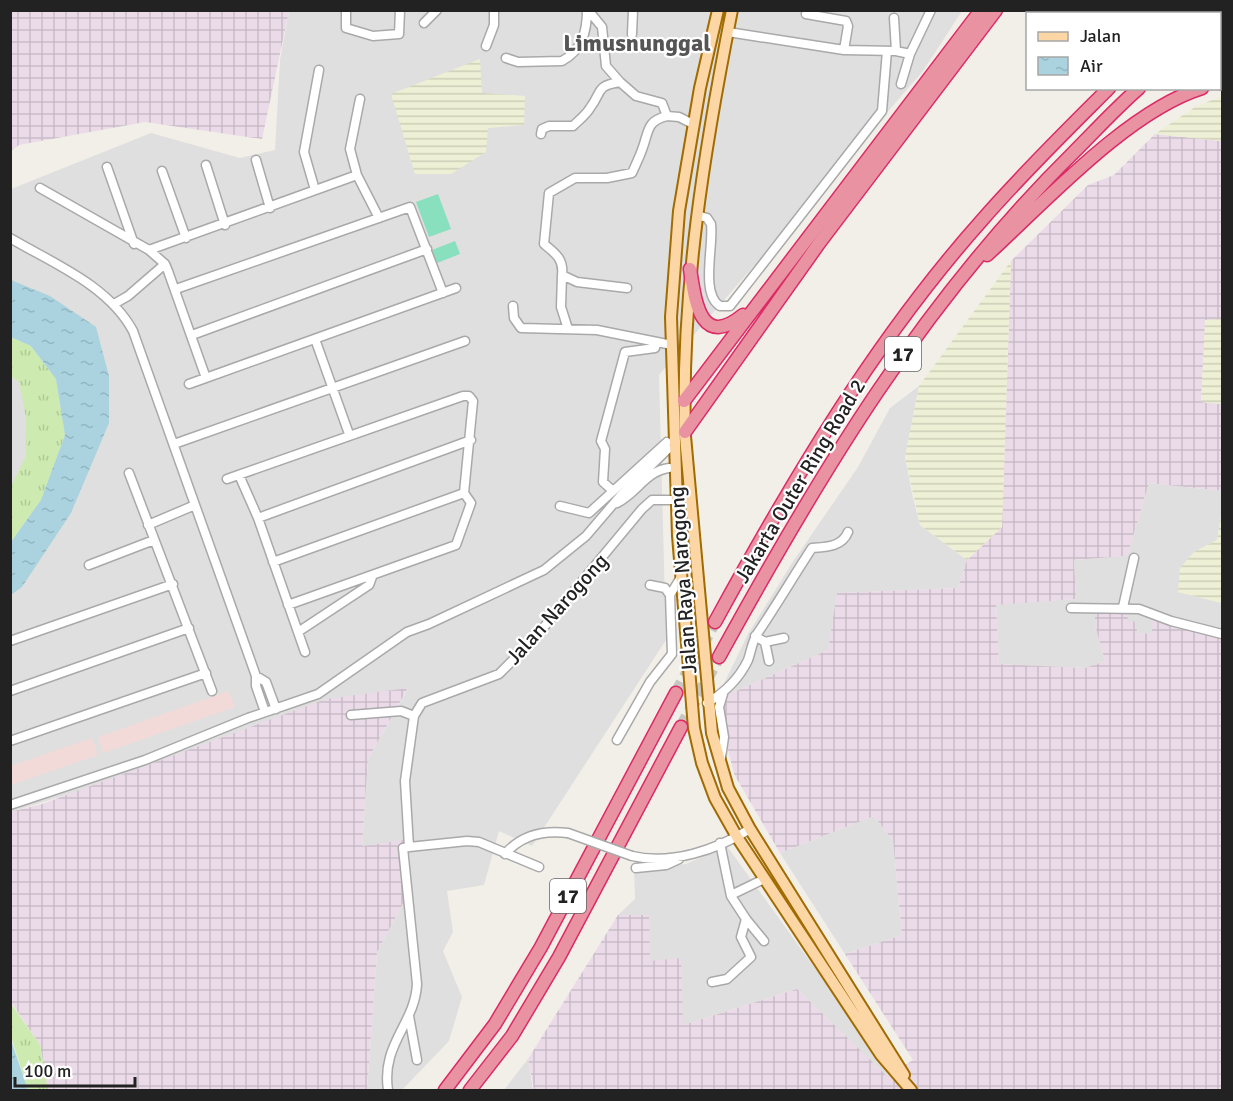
<svg xmlns="http://www.w3.org/2000/svg" width="1233" height="1101" viewBox="0 0 1233 1101" font-family="Signika,sans-serif">
	<style>
		.residential { fill: #e0dfdf }
		.commercial { fill: #f2dad9 }
		.industrial { fill: url(#industrial-grid) }
		.farmland { fill: url(#farmland-rules) }
		.grass { fill: url(#grass-tufts) }
		.pitch { fill: #88e0be }
		.water { fill: url(#water-ripples) }
		.lines { fill: none; stroke-linecap: round; stroke-linejoin: round }
		.highway-tunnel { stroke: #c8c6c1; stroke-width: 12; stroke-dasharray: 12 6; stroke-linecap: butt }
		.minor-casing { stroke: #a9a9a9; stroke-width: 11 }
		.major-casing { stroke: #a06b00; stroke-width: 14 }
		.highway-casing { stroke: #dc2a67; stroke-width: 15 }
		.minor { stroke: #fff; stroke-width: 8 }
		.major { stroke: #fcd6a4; stroke-width: 10 }
		.highway { stroke: #e892a2; stroke-width: 12 }
		.minor-bridge-casing { stroke: #a9a9a9; stroke-width: 11; stroke-linecap: butt }
		.minor-bridge { stroke: #fff; stroke-width: 8 }
		.labels { text-anchor: middle; stroke-width: 4.5; stroke-linejoin: round; paint-order: stroke }
		.shield { fill: #fff; stroke: #646464; stroke-width: 1.5 }
		.shield-label { font-size: 20px; font-weight: bold; fill: #222 }
		.street-label { font-size: 21px; fill: #222; stroke: #fff }
		.quarter-label { font-size: 24px; font-weight: bold; fill: #555; stroke: #fff }
	</style>
	<defs>
		<pattern id="industrial-grid" width="8" height="8" patternUnits="userSpaceOnUse" patternTransform="scale(1.5)"><rect width="8" height="8" fill="#ebdbe8"/><path d="M0 4h8M4 0v8" fill="none" stroke="#c9bcc7"/></pattern>
		<pattern id="farmland-rules" width="6" height="5" patternUnits="userSpaceOnUse" patternTransform="scale(1.5)"><rect width="6" height="5" fill="#eef0d5"/><path d="M0 2.5h6" fill="none" stroke="#ccceb7"/></pattern>
		<pattern id="grass-tufts" width="24" height="20" patternUnits="userSpaceOnUse" patternTransform="scale(1.5)"><rect width="24" height="20" fill="#cdebb0"/><path d="M3 7l-1-3M5 7V3M7 7l1-3M15 17l-1-3M17 17v-4M19 17l1-3" fill="none" stroke="#b0c997"/></pattern>
		<pattern id="water-ripples" width="26" height="14" patternUnits="userSpaceOnUse" patternTransform="scale(1.5)"><rect width="26" height="14" fill="#aad3df"/><path d="M2 4q2-2 4 0t4 0M15 11q2-2 4 0t4 0" fill="none" stroke="#92b5bf"/></pattern>
	</defs>
	<rect width="100%" height="100%" fill="#f2efe9"/>
	<path class="residential" d="M289 11H962L923 71 659 375 666 640 532 846 499 831 484 885 447 891 453 932 443 951 462 997 449 1041 402 1090H367L377 952 409 892 404 841 362 846 368 759 408 689 11 812V189L151 133 240 158 275 150 280 60Z
		M919 386 905 457 913 498 920 525 967 560 958 588 838 593 828 650 716 700 748 634 792 563 858 467 890 408Z
		M1149 483 1222 491V512L1217 540 1194 552 1178 592 1222 603V632L1152 618V633L1138 634 1095 625 1105 661 1085 668 999 664 996 604 1076 599 1074 560 1127 556Z
		M874 816 893 841 902 935 845 954 780 853Z
		M727 846 891 1074 887 1077 797 989 683 1025 649 961V915H618L635 899 634 867 686 864Z
		M528 1059 533 1090H504Z"/>
	<path class="commercial" d="M229 691 235 707 103 753 98 737Z
		M92 738 98 755 11 785V766Z"/>
	<path class="industrial" d="M11 10 289 11 262 139 145 122 19 145 11 151Z
		M1155 134 1222 141V319L1206 320 1201 402 1222 404V491L1149 483 1127 556 1074 560 1076 599 996 605 999 664 1085 668 1105 661 1095 625V608L1130 605 1127 622 1134 621 1138 634 1152 633V617L1222 632V1090H534L528 1059 618 915H649L650 961 681 958 683 1025 797 989 887 1076 913 1060 845 954 902 935 893 841 874 816 780 853 734 774 716 700 828 650 837 593 958 588 967 560 1002 527 1011 261 1088 185 1114 175Z
		M408 688 368 759 362 846 404 840 409 892 377 952 367 1090H48L40 1045 11 1002 10 812 42 804 326 699Z"/>
	<path class="farmland" d="M480 59 482 93 525 96 524 125 488 128 486 152 451 174H415L391 94Z
		M1222 96V141L1155 134 1195 107Z
		M1011 261 1002 527 967 560 920 525 905 457 919 386Z
		M1222 319V404L1201 402 1205 320Z
		M1222 491V603L1178 592 1180 568 1194 552 1217 540 1222 512Z"/>
	<path class="grass" d="M11 337 31 346 56 379 65 435 41 500 11 542 10 488 26 456V417L19 382 11 376Z
		M10 1002 40 1045 48 1090H28L11 1037Z"/>
	<path class="pitch" d="M438 194 451 229 429 237 416 202Z
		M455 241 460 254 437 263 432 250Z"/>
	<path class="water" d="M11 280 50 296 96 327 109 376V423L71 513 22 587 11 595V542L41 500 65 435 56 379 31 346 11 337Z
		M10 1037 28 1090H11Z"/>
	<g class="lines">
		<path class="highway-tunnel" d="M676 693 715 622
			M681 727 719 657"/>
		<g class="minor-casing">
			<path id="minor" d="M346 10V28L373 36 399 34 400 10
				M588 10 602 27 606 66 620 82
				M806 14 846 21 848 26 844 50
				M894 18 896 51
				M424 23 437 10
				M728 32 844 50 896 51 910 54
				M632 34 633 10
				M486 46 494 25V10
				M506 58 518 62 562 61C582 50 587 32 587 10
				M901 84 910 54 931 10
				M360 99 350 149 357 175 379 218
				M541 134 542 129 549 126H573C579 120 586 115 590 108 603 91 595 86 620 82L636 96 662 103 667 116 679 117 693 124
				M256 160 270 208
				M206 165 225 225
				M107 167 134 244
				M162 171 186 238
				M40 188 149 250 165 264 168 271 206 378
				M315 190 304 152 319 70
				M697 215 707 218 711 224C714 245 700 294 720 306H730L882 111 887 51
				M10 238C54 264 108 285 133 331L256 676
				M149 250 357 175
				M562 275 561 307 568 329
				M627 288 577 282 562 275C564 259 555 253 544 244L549 193 575 178H607L632 173C636 164 640 156 643 147 649 130 647 121 667 116
				M176 289 410 207 443 293
				M114 304 128 296 165 264
				M513 306 514 318 521 328 597 330 667 344
				M192 335 427 249
				M315 339 349 434
				M189 384 456 288
				M174 444 465 341
				M129 473 212 691
				M239 475 258 518 305 652
				M227 479 463 396H469L473 401 464 493 471 503 456 545 288 605
				M612 490 603 482 605 449 601 441 625 352 655 348 656 343
				M617 503C637 493 646 471 669 468
				M560 506 589 513 667 442
				M258 518 471 440
				M148 525 195 505
				M273 562 464 493
				M89 565 154 540
				M650 585 665 588 670 595
				M1123 607 1134 558
				M1071 608 1139 609 1171 621 1222 634
				M298 632 369 585 372 577
				M755 636 765 642 784 638
				M10 641 173 584
				M765 642 769 661
				M10 691 189 628
				M707 703C724 693 739 679 748 660 751 652 752 642 757 634 776 606 793 577 812 548 826 547 842 547 848 532
				M265 712 256 686V676L266 682 276 709
				M351 715 401 711 414 716
				M617 740 650 682 672 654 670 595 681 577
				M10 741 206 673
				M721 758 724 737 719 707 723 694
				M10 805 145 760 248 718 318 694 407 632 429 624 544 570 586 536 621 495 668 449
				M505 854C522 834 544 830 568 833
				M632 856C672 865 716 850 750 829
				M539 867 479 842 467 841 409 847 405 781 414 716 422 703 499 674 534 639 642 509 652 500H672
				M636 868 666 865 679 859
				M731 895 764 879
				M746 919 764 941
				M712 982 727 979 751 957 741 937 746 919 731 896 720 843
				M409 1016 417 1060
				M388 1090C381 1044 415 1024 417 984L403 848 409 847"/>
		</g>
		<g class="major-casing">
			<path id="major" d="M718 10 700 88 679 211 671 317 678 536 694 728 702 763 715 798 737 837 881 1055 911 1090
				M732 10C704 151 681 292 685 436L712 733 728 788 750 829 904 1075"/>
		</g>
		<g class="highway-casing">
			<path id="highway" d="M1182 14 1184 10
				M1195 14 1198 10
				M1220 20 1222 18
				M1220 83 1222 82
				M987 255C1045 202 1128 111 1202 88
				M690 269C695 300 700 350 743 315
				M684 401 981 10
				M685 432 820 242 996 10
				M715 622C792 481 875 340 983 219 1023 173 1066 131 1109 88
				M719 657C820 473 923 301 1074 152 1095 131 1116 108 1139 88
				M445 1090 495 1024 541 947 676 693
				M470 1090 512 1036 559 957 681 727"/>
		</g>
		<use href="#minor" class="minor"/>
		<use href="#major" class="major"/>
		<use href="#highway" class="highway"/>
		<g class="minor-bridge-casing">
			<path id="minor-bridge" d="M568 833 632 856"/>
		</g>
		<use href="#minor-bridge" class="minor-bridge"/>
	</g>
	<g class="labels">
		<g class="shield">
			<rect x="885" y="337" width="36" height="34" rx="4.5"/>
			<rect x="550" y="879" width="36" height="34" rx="4.5"/>
		</g>
		<g class="shield-label">
			<text x="903" y="361">17</text>
			<text x="568" y="903">17</text>
		</g>
		<g class="street-label">
			<text transform="translate(800 481) rotate(-59)" y="7">Jakarta Outer Ring Road 2</text>
			<text transform="translate(683 580) rotate(-94)" y="7">Jalan Raya Narogong</text>
			<text transform="translate(557 609) rotate(-48)" y="7">Jalan Narogong</text>
		</g>
		<g class="quarter-label">
			<text x="637" y="51">Limusnunggal</text>
		</g>
	</g>
	<rect width="1233" height="1101" fill="none" stroke="#222222" stroke-width="24"/>
	<rect x="1026" y="12" width="195" height="78" fill="#ffffff" stroke="#a7a7a7" stroke-width="1.5"/>
	<rect x="1038" y="32" width="30" height="9" fill="#fcd6a4" stroke="#a7a7a7" stroke-width="1.5"/>
	<text x="1080" y="42" font-size="18" fill="#222222">Jalan</text>
	<rect x="1038" y="57" width="30" height="18" fill="url(#water-ripples)" stroke="#a7a7a7" stroke-width="1.5"/>
	<text x="1080" y="72" font-size="18" fill="#222222">Air</text>
	<path d="M15 1077v9h120v-9" fill="none" stroke="#222222" stroke-width="3"/>
	<text x="24" y="1077" font-size="18" fill="#222222" stroke="#ffffff" stroke-width="4.5" paint-order="stroke">100 m</text>
</svg>
